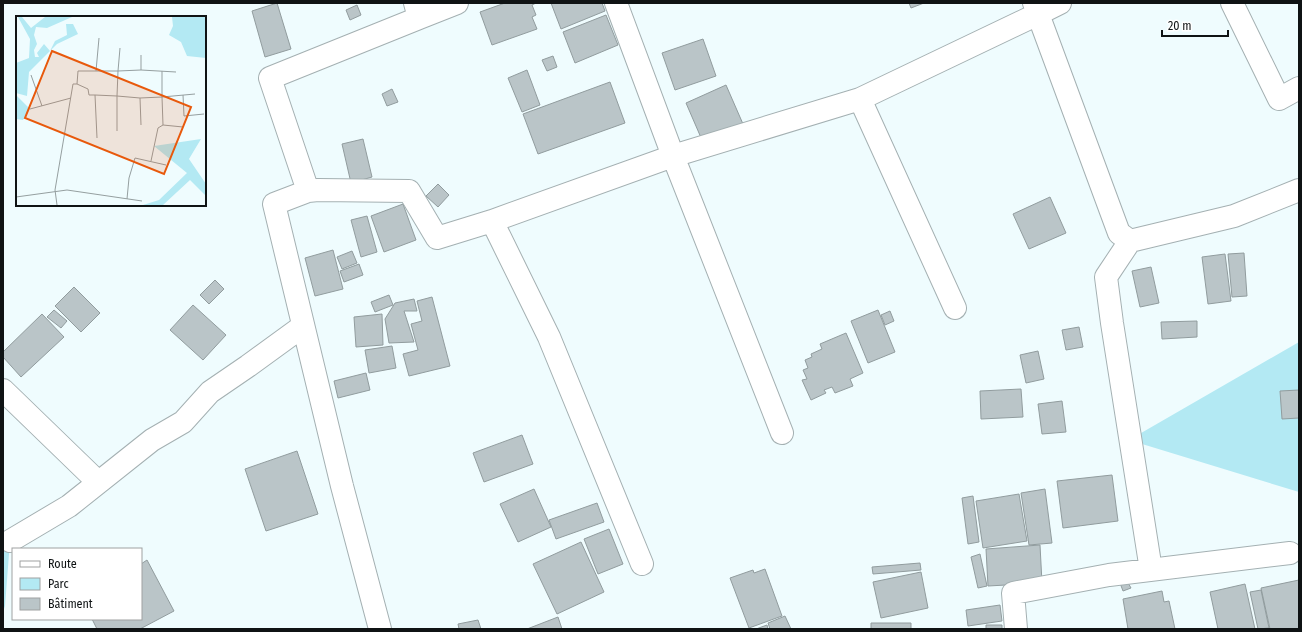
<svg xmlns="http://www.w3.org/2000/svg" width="1302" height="632" viewBox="0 0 1302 632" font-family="'Fira Sans Condensed',sans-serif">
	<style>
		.green { fill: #b3e9f3 }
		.building { fill: #bac5c8; stroke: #919c9e }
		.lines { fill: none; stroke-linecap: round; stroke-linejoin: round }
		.minor-casing { stroke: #a4b0b2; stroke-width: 24 }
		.minor { stroke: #fff; stroke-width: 22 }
		.inset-road { fill: none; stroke: #959fa0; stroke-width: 1 }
		.view { fill: #e8590c; fill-opacity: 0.15; stroke: #e8590c; stroke-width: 2 }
		.inset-edge { fill: none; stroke: #0f1314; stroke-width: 2 }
	</style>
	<rect width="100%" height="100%" fill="#effcfe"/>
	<path class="green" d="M1299 342V492L1129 440Z
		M3 537 10 541 5 606 3 612Z"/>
	<path class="building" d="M277 3 291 49 265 57 252 11Z
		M505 3H536L532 5 536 15 532 17 537 29 492 45 480 12Z
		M551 3H602L605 11 561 29Z
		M909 3H924L911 8Z
		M357 5 361 15 350 20 346 10Z
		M606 15 618 45 575 63 563 32Z
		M703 39 716 76 675 90 662 53Z
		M553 56 557 67 547 71 542 60Z
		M527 70 540 105 522 112 508 78Z
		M610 82 625 123 538 154 523 114Z
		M726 85 743 124 702 140 686 103Z
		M392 89 398 102 387 106 382 94Z
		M363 139 372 177 351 183 342 144Z
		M438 184 449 195 438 207 426 196Z
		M1050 197 1066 233 1029 249 1013 214Z
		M403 204 416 240 384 252 371 216Z
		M367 216 377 252 361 257 351 220Z
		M333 250 343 289 315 296 305 258Z
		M352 251 357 263 342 269 337 257Z
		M1244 253 1247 296 1232 297 1228 254Z
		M1225 254 1231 301 1208 304 1202 257Z
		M359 264 363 275 344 282 340 271Z
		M1151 267 1159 303 1140 307 1132 271Z
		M215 280 224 289 209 304 200 295Z
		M74 287 100 313 81 332 55 306Z
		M389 295 393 305 375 312 371 302Z
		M432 297 450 366 409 376 403 354 418 350 411 324 422 321 417 301Z
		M414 299 417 311H404L414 342 389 343 385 319 395 303Z
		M193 305 226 335 203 360 170 330Z
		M54 310 67 321 61 328 47 317Z
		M878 310 895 352 868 363 851 321Z
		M890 311 894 321 885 325 881 315Z
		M42 314 64 337 21 377 3 357V352Z
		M382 314 383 345 356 347 354 317Z
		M1197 321V337L1162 339 1161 322Z
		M1079 327 1083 347 1066 350 1062 330Z
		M846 333 863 373 850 379 853 386 835 393 832 387 824 390 826 393 811 400 802 380 807 379 803 370 808 368 805 360 812 357 811 354 822 349 820 344Z
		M392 346 396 368 369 373 365 350Z
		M1038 351 1044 379 1026 383 1020 355Z
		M366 373 370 390 338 398 334 381Z
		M1021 389 1023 417 981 419 980 391Z
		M1299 390V418L1282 419 1280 391Z
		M1062 401 1066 432 1042 434 1038 404Z
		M522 435 533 464 484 482 473 453Z
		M297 451 318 514 266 531 245 469Z
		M1112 475 1118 521 1063 528 1057 481Z
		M534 489 551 527 518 542 500 504Z
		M1045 489 1052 543 1029 545 1021 493Z
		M1019 494 1027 541 983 548 976 501Z
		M973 496 979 542 968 544 962 498Z
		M597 503 604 522 556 539 549 520Z
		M609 529 623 564 598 574 584 539Z
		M581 542 604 592 557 614 533 564Z
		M1040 545 1042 583 988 586 986 549Z
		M980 554 987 586 978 588 971 557Z
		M147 560 174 611 140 629H97L92 619H141V564Z
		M920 563 921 570 873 574 872 567Z
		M765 569 782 616 749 628 730 578 753 570 754 573Z
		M921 572 928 608 881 618 873 582Z
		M1299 580V629H1270L1261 588Z
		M1127 581 1131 588 1123 591 1120 583Z
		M1245 584 1255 629H1218L1210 592Z
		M1261 590 1269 628 1258 629 1250 592Z
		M1162 591 1164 602 1169 601 1175 629H1128L1123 599Z
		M1000 605 1002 621 968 626 966 610Z
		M785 616 791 629H770L768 623Z
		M558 617 562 629H527Z
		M478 620 481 629H459L458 624Z
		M871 623H911V629H871Z
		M767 625 768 629H756Z
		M986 625H1002V629H986Z"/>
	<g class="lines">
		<g class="minor-casing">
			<path id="minor" d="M616 3 673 156 492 221 549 337 642 564
				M1034 3 1038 14 1060 3
				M1232 3 1279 99 1299 88
				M419 18 457 3
				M308 191 318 190 409 191 437 238 492 221
				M955 308 860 99 1038 14 1119 233 1130 241
				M3 390 98 482
				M782 433 673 156 860 99
				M10 541 69 506 152 440 183 422 210 392 248 366 303 326
				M1151 570 1112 323 1106 277 1130 241 1234 216 1299 190
				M380 629 342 486 274 204 308 191 270 78 419 18 415 3
				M1016 629 1013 593 1109 575 1290 553"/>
		</g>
		<use href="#minor" class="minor"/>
	</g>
	<g transform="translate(16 16)">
		<rect width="190" height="190" fill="#effcfe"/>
		<path d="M2 1H6L15 12 29 1H56L31 12 20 11 18 19 21 28 18 34 19 41H23L21 37 28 28 34 35 39 25 51 19 50 8H57L62 18 41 28 13 56 11 80 0 77V47L13 42 14 23ZM156 1H190V42L171 40 165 26 153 19 157 10ZM0 79 14 93 7 104 0 103ZM185 123 173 143 190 168V180L174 164 147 189H127L143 184 171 157 138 130Z" fill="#b3e9f3"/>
		<path class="inset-road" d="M125 39V54L160 56M80 55H102L104 32M146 55V81L179 78M15 59 26 90M61 68 72 73 73 79H79M167 79 168 100 188 98M14 93 55 82M125 109 124 82 146 81 147 109M101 115V80L124 82M81 122 79 79 101 80 102 55 125 54M135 145 142 112 147 109 167 111M0 181 51 174 126 185M111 183 113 162 119 142 150 149M41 189 39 174 57 68H61L62 55H80L83 22"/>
		<path class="view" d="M36 35 175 91 148 158 9 102Z"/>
		<rect width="190" height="190" class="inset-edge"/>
	</g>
	<rect width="1302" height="632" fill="none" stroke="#0f1314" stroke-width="8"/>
	<rect x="12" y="548" width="130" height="72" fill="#ffffff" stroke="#9fa1a1"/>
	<rect x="20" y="561" width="20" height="6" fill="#ffffff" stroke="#9fa1a1"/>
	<text x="48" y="568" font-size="12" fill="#0f1314">Route</text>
	<rect x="20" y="578" width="20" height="12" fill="#b3e9f3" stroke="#9fa1a1"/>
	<text x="48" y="588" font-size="12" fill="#0f1314">Parc</text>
	<rect x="20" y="598" width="20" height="12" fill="#bac5c8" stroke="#9fa1a1"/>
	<text x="48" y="608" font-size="12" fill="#0f1314">Bâtiment</text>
	<path d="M1162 30v6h66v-6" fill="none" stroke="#0f1314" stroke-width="2"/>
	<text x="1168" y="30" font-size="12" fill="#0f1314" stroke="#ffffff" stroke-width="3" paint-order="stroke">20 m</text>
</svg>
